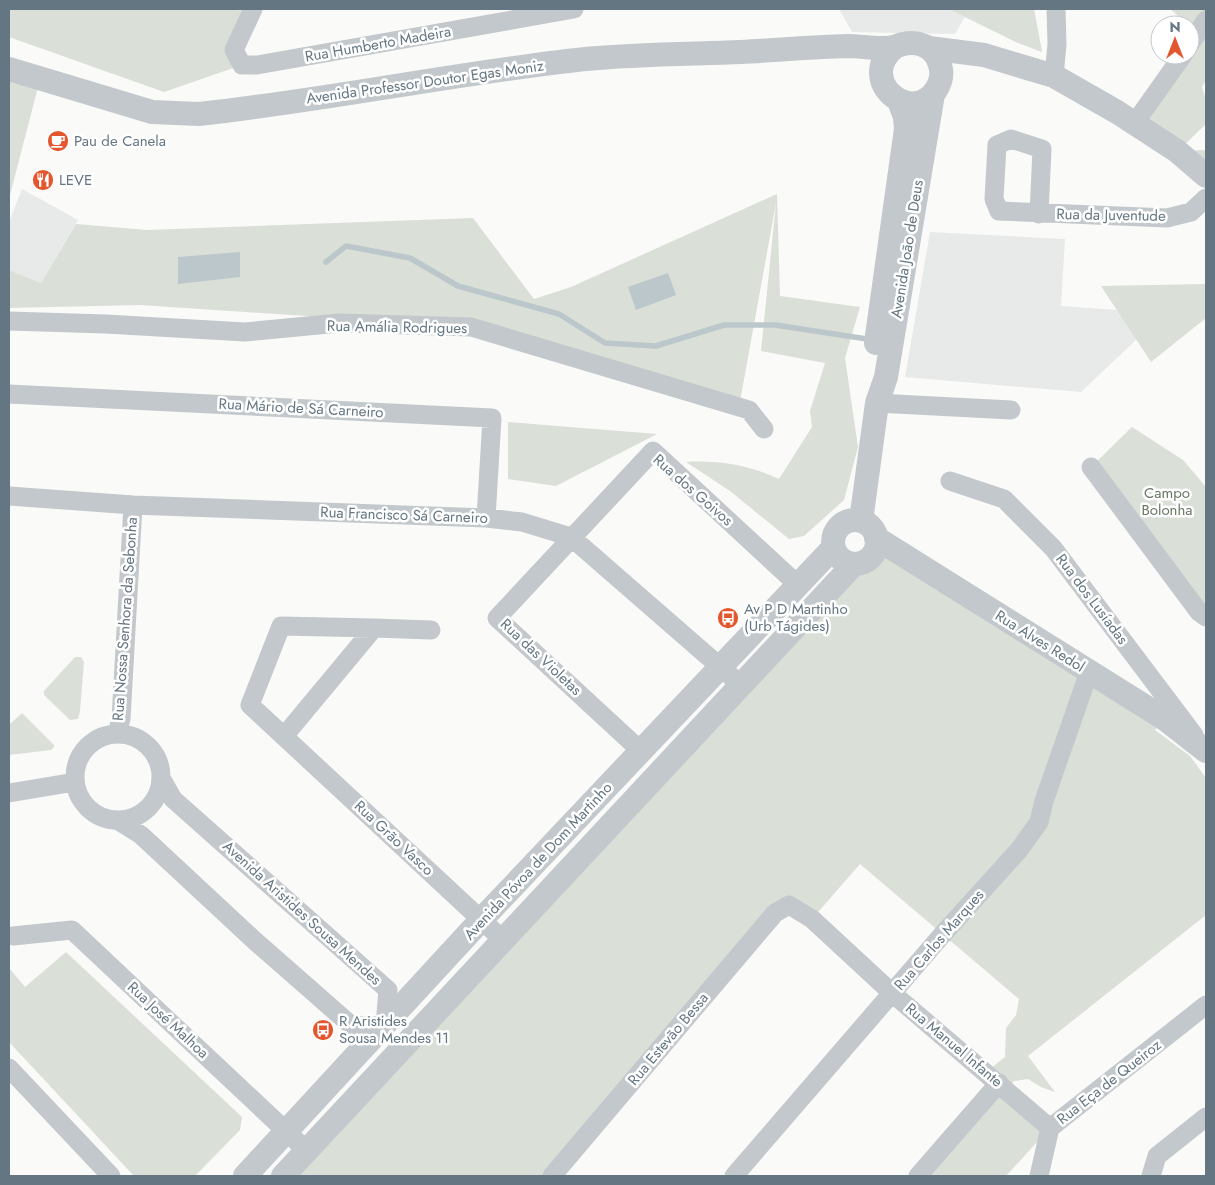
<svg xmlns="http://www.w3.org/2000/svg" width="1215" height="1185" viewBox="0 0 1215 1185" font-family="Jost,sans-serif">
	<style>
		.built { fill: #e8e9e9 }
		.green { fill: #dadfd7 }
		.water { fill: #bbc7cb }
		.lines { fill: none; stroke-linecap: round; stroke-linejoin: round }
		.stream { stroke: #bbc7cb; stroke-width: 5.5 }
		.minor { stroke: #c3c8cc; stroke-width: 19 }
		.tertiary { stroke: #c3c8cc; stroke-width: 24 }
		.labels { text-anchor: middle; stroke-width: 5; stroke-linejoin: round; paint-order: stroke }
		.street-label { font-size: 15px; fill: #657683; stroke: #fff }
		.poi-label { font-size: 15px; fill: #657683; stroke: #fff; text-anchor: start }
		.park-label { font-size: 15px; fill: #687a64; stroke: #fff }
	</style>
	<rect width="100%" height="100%" fill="#fafaf8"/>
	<path class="built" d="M839 9H1034L1042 52 1016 42 965 17 955 34 852 32Z
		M22 189 78 220 41 283 9 270V222Z
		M930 232 1065 239 1061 306 1118 310 1137 339 1081 392 905 377Z"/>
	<path class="green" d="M9 9H253L234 50 242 65 164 92 9 37Z
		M949 9H1034L1042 52 1016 42Z
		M1170 9H1205L1206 18 1189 25Z
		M1206 20V80L1202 87 1206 100V124L1178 151 1206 150V175L1134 124Z
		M9 80 38 87 9 199Z
		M777 194 780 296 860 307 845 358 858 447 844 500 804 536 789 539 730 491 686 462C718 460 750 465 779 479L812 427 810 411 825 363 761 351 776 203 739 407 471 327 140 305 9 308V270L41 283 76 224 147 230 473 218 534 299 571 287Z
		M1206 284V318L1151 362 1101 286Z
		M508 422 657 434 556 486 508 479Z
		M1132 427 1183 460 1206 487V616L1091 467Z
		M879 542 1165 719 1155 730 1190 756 1206 778V915L1028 1056 1055 1092 1041 1087 1028 1079 1014 1081 1006 1090 986 1072 1005 1057 1006 1028 1016 1015 1019 999 860 864 812 919 789 905 552 1176H283L649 783Z
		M75 657H81L84 662 80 711 78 719 70 720 44 695V691Z
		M22 713 54 745V747L51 750 9 755V725Z
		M66 952 242 1117 240 1130 195 1176H134L9 1042V968L25 987Z
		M995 1089 1050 1128 1006 1176H925Z"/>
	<path class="water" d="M240 252V277L178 284V257Z
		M668 273 676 295 636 310 628 287Z"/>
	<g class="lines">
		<path class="stream" d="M326 262 346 246 410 258 458 286 559 314 605 343 656 346 724 325H775L867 339"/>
		<path class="minor" d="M253 9 234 50 242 65H257L574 9
			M1190 44 1206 20
			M1054 76 1057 44 1056 9
			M1134 124 1183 55
			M1039 214 1042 149 1011 139 997 145 994 199 999 211 1167 218 1191 212 1206 198
			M9 321 106 324 245 332 339 323 471 327 749 410 764 429
			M9 394 492 418 486 518
			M877 403 1011 410
			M1091 467 1199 612 1206 617
			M950 481 1004 499 1053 548 1194 735
			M9 496 133 505 486 518 522 522 571 537 741 685
			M374 628 431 630
			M117 734 121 719 133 505
			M75 777a43 43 0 1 1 86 0a43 43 0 1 1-86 0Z
			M285 735 374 628 281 626 250 705 503 940
			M641 751 497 618 653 451 798 585
			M161 778 173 799 388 990 385 1025
			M9 793 75 782
			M117 820 141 835 255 941 352 1026 385 1025
			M13 936 72 930 307 1151
			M9 1068 111 1176
			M552 1176 775 913 789 905 812 919 892 993 1050 1128
			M734 1176 942 935 1019 850 1039 822 1044 801 1089 672
			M918 1176 999 1083
			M1039 1176 1050 1128 1206 1005
			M1151 1176 1157 1156 1206 1117"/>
		<path class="tertiary" d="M929 48 984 55 1054 76 1117 112 1177 151 1206 176
			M9 69 152 112 199 114C328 100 456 73 585 59 636 54 689 54 741 52 777 50 813 47 848 46 863 46 884 51 897 46 915 39 935 45 940 65 943 74 941 82 936 90 911 127 855 79 895 47
			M876 343 906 129 905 117 899 101
			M833 542a22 22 0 1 1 44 0a22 22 0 1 1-44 0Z
			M861 521 877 403 886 377 933 94
			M876 538 1165 719 1206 751
			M245 1176 481 920 833 548
			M283 1176 854 564"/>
	</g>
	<defs>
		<g id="cafe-disc" transform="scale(1.125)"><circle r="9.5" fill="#e4572e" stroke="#fff"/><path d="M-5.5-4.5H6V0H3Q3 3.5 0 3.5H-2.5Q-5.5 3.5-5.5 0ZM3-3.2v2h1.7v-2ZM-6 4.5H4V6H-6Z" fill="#fff"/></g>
		<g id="restaurant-disc" transform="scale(1.125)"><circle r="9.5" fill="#e4572e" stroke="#fff"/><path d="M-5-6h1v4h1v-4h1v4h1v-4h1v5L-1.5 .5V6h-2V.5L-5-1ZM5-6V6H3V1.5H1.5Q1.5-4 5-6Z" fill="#fff"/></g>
		<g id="bus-disc" transform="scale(1.125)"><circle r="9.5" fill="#e4572e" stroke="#fff"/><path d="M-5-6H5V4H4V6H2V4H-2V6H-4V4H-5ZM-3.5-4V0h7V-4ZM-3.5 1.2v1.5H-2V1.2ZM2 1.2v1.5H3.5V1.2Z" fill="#fff"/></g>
	</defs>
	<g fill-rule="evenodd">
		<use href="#cafe-disc" x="58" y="141"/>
		<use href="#restaurant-disc" x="43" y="180"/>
		<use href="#bus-disc" x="728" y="618"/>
		<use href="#bus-disc" x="323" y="1030"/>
	</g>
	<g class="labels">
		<g class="street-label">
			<text transform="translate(378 44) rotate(-10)" y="5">Rua Humberto Madeira</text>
			<text transform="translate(425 82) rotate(-8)" y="5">Avenida Professor Doutor Egas Moniz</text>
			<text transform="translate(1111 215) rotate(1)" y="5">Rua da Juventude</text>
			<text transform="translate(907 249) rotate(-81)" y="5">Avenida João de Deus</text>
			<text transform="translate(397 327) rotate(1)" y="5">Rua Amália Rodrigues</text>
			<text transform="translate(301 408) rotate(3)" y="5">Rua Mário de Sá Carneiro</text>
			<text transform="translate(693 490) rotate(41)" y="5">Rua dos Goivos</text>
			<text transform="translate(404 515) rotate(2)" y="5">Rua Francisco Sá Carneiro</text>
			<text transform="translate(1092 599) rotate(53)" y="5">Rua dos Lusíadas</text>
			<text transform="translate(125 619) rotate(-86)" y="5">Rua Nossa Senhora da Sebonha</text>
			<text transform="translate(1040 641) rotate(32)" y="5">Rua Alves Redol</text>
			<text transform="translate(541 657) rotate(43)" y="5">Rua das Violetas</text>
			<text transform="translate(394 838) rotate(43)" y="5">Rua Grão Vasco</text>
			<text transform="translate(538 861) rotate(-47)" y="5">Avenida Póvoa de Dom Martinho</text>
			<text transform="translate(302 913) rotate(42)" y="5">Avenida Aristides Sousa Mendes</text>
			<text transform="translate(939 940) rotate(-49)" y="5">Rua Carlos Marques</text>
			<text transform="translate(168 1020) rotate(43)" y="5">Rua José Malhoa</text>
			<text transform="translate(668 1039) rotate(-50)" y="5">Rua Estevão Bessa</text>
			<text transform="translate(954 1045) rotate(40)" y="5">Rua Manuel Infante</text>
			<text transform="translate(1109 1082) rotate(-38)" y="5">Rua Eça de Queiroz</text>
		</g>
		<g class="poi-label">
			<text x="74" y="146">Pau de Canela</text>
			<text x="59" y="185">LEVE</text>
			<text x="744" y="614">Av P D Martinho<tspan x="744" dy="17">(Urb Tágides)</tspan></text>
			<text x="339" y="1026">R Aristides<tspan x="339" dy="17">Sousa Mendes 11</tspan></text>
		</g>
		<g class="park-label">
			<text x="1167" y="498">Campo<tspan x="1167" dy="17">Bolonha</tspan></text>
		</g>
	</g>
	<rect width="1215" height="1185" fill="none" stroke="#657683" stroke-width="20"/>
	<g transform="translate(1175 40)"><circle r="24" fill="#ffffff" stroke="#c1c8cd"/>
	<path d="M0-4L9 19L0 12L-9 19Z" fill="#e4572e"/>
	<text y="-8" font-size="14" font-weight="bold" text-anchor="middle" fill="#657683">N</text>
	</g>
</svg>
